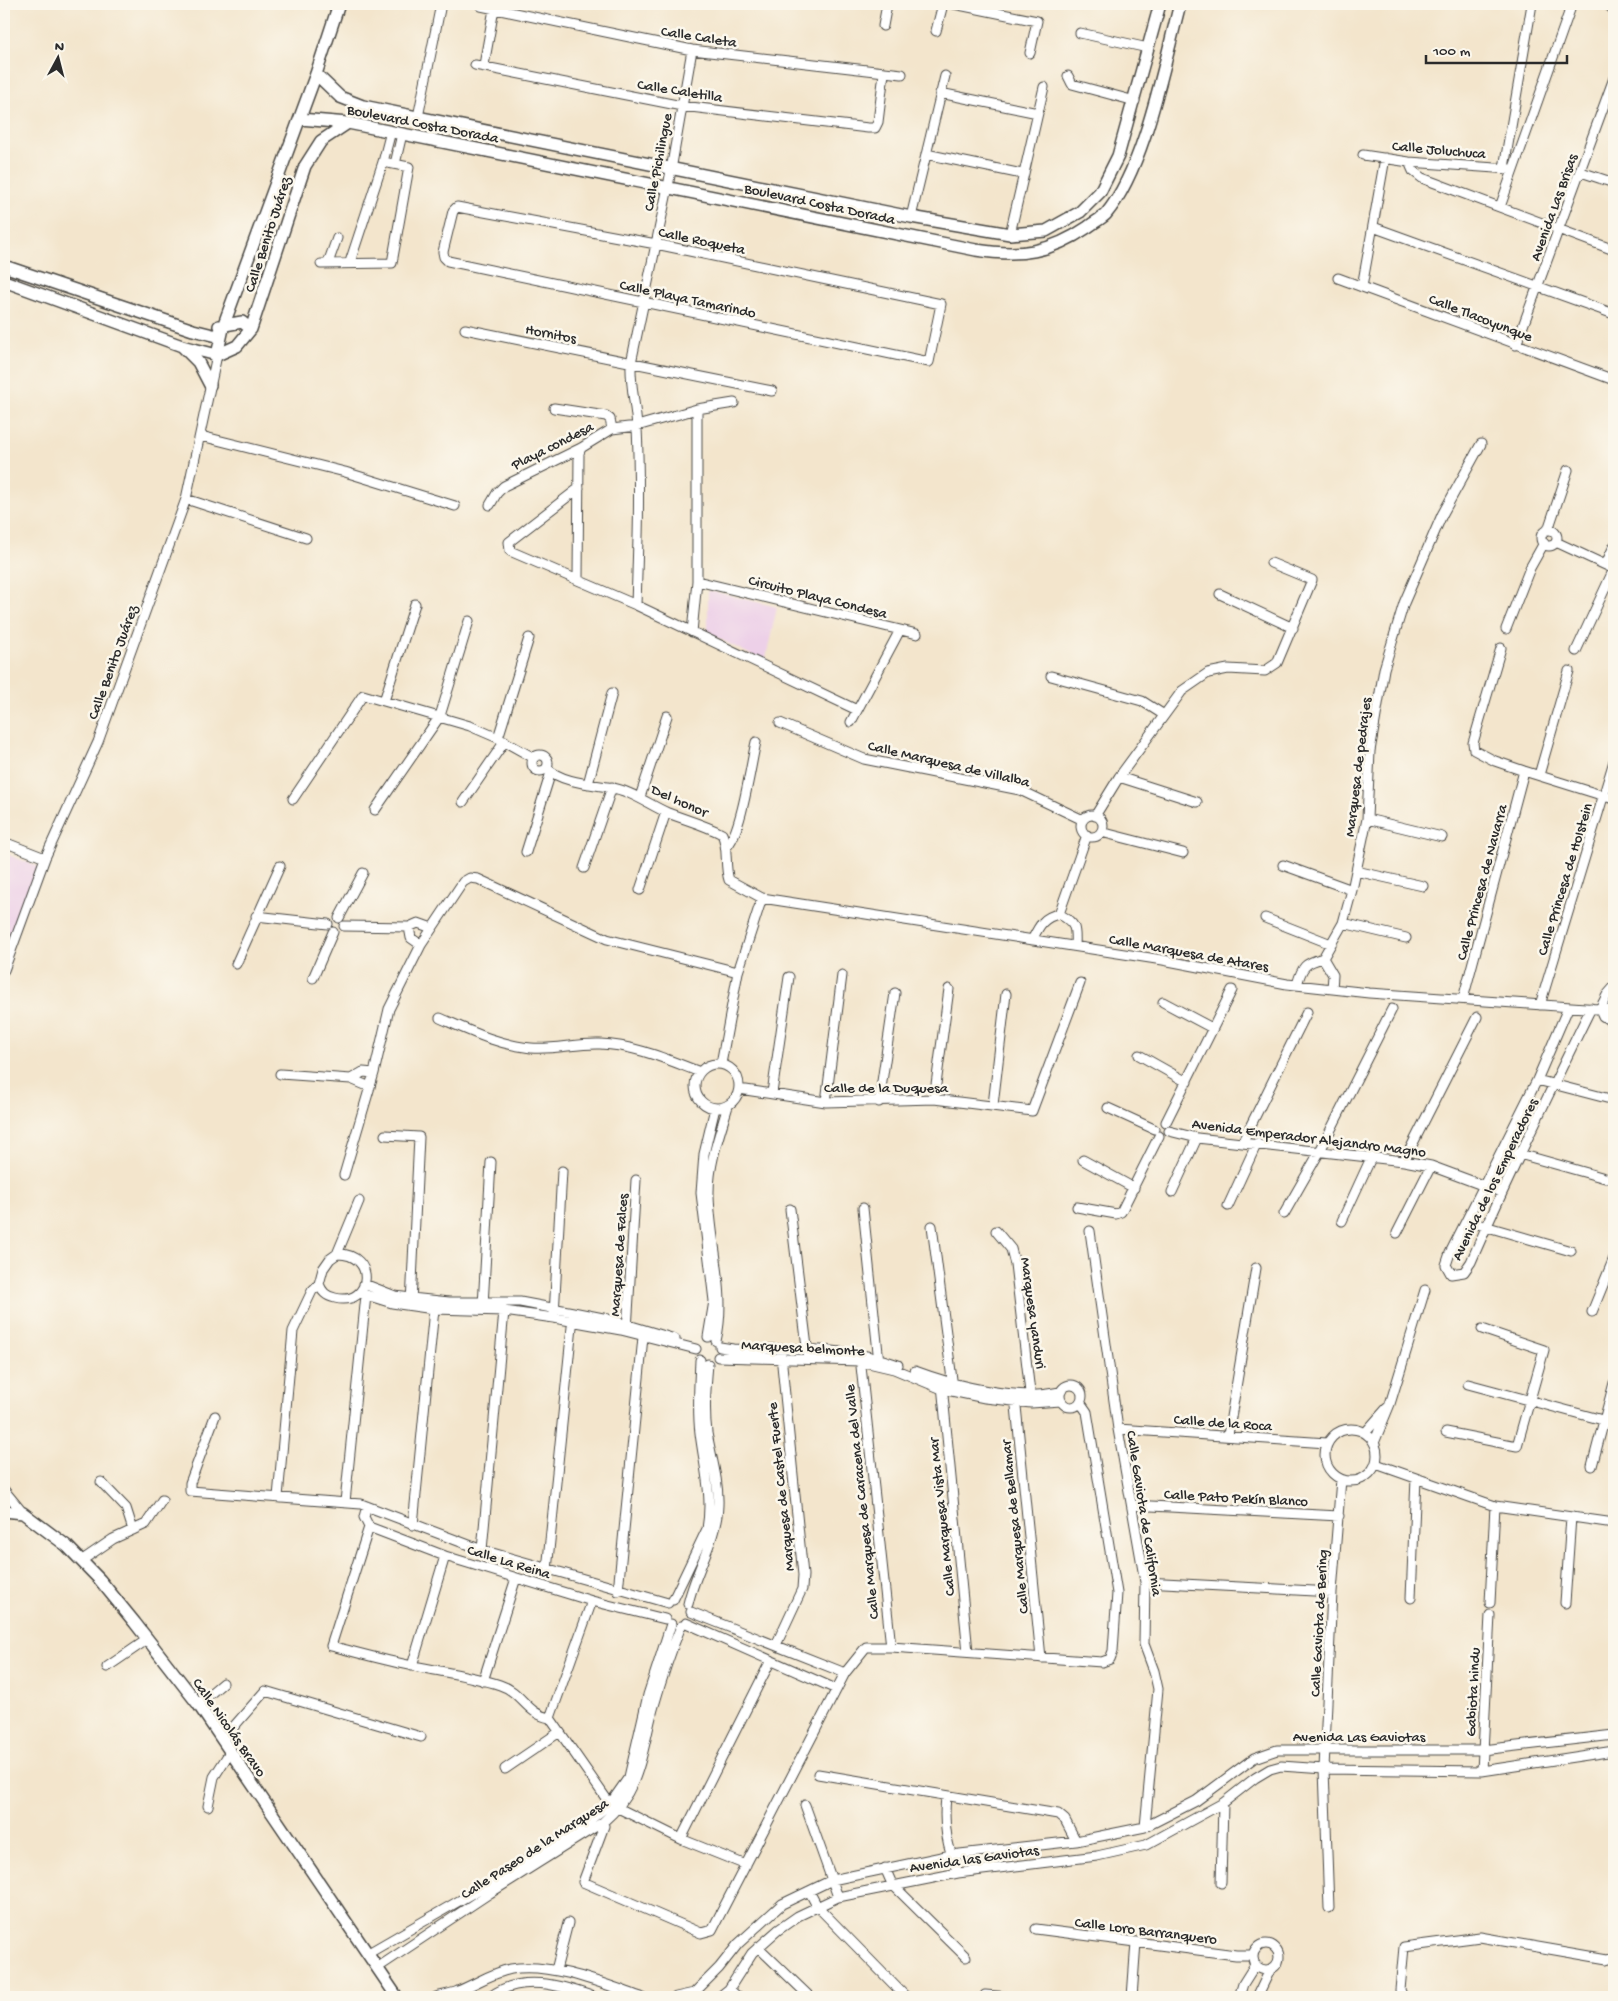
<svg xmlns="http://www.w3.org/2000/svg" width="1618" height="2001" viewBox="0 0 1618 2001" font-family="'Gochi Hand',sans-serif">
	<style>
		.built { fill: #edd0e8 }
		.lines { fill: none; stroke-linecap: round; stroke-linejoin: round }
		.minor-casing { stroke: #494743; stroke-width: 11 }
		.major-casing { stroke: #494743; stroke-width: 14 }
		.minor { stroke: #fff; stroke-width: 9 }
		.major { stroke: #fff; stroke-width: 11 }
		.labels { text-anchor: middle; stroke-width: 5; stroke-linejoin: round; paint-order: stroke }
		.street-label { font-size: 15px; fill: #2b2b2b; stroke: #fbf7ec }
	</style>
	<rect width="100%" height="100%" fill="#fbf7ec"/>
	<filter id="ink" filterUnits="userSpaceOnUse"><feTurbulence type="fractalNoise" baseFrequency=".02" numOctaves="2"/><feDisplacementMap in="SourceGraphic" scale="10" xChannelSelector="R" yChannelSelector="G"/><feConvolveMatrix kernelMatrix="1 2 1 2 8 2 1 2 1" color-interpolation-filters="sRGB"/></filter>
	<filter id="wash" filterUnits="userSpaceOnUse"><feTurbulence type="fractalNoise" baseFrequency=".0096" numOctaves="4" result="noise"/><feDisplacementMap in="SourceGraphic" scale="20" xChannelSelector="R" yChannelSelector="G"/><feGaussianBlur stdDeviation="1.12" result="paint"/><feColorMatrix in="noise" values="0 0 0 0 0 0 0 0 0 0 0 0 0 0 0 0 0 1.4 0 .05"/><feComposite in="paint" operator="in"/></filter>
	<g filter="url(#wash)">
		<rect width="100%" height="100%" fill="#f3e5cc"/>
		<path class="built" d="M708 590 777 607 765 662 708 633Z
			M4 853 39 867 4 962Z"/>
	</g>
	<g filter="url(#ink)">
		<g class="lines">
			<g class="minor-casing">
				<path id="minor" d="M954 4 1037 21 1030 53
					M1607 4 1614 10
					M481 6 692 50 902 74
					M883 26 887 4
					M936 31 943 4
					M1080 33 1148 48
					M475 65 682 106 868 128H875L878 122 884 73
					M484 65 494 9
					M1068 76 1072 84 1135 101
					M940 93 1038 113
					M418 117 441 4
					M926 154 1022 174
					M1363 155 1409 162 1510 169
					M1409 162 1413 171 1422 178 1614 250
					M395 164 402 134
					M1504 168 1532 4
					M1581 172 1614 183
					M457 207 656 244 941 304 929 362 448 261 444 257 443 252 453 211Z
					M1500 207 1572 4
					M911 217 945 76
					M1373 227 1614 314
					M1010 234 1044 87
					M350 262 383 162 391 131
					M328 263 337 238
					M321 264 392 263 409 167 383 162
					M1338 278 1614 380
					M1362 287 1385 158
					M465 329 772 391
					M1516 345 1614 78
					M554 408 606 416 610 419 612 429
					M201 436 345 472 455 506
					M579 488 509 542 510 551 636 605 857 710
					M186 499 306 538
					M490 505 497 493 504 486 581 448 612 429 637 426 697 409 734 403
					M1548 530 1568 470
					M1541 538a8 8 0 1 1 16 0a8 8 0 1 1-16 0Z
					M1556 542 1614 569
					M1606 564 1614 546
					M578 580 579 453 581 448
					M697 581 917 634
					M1220 594 1293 628
					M636 605C638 546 640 487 637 428 636 406 630 386 631 363L668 187 692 50
					M1506 629 1530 568 1544 543
					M692 632 697 581V409
					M1501 648 1473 743 1474 750 1495 761 1524 771 1614 799
					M1576 651 1614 569
					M1051 676 1142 701 1164 715
					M384 701 415 604
					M851 722 900 630
					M780 723 864 759 1020 790 1083 820
					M498 738 529 638
					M532 763a8 8 0 1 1 16 0a8 8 0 1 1-16 0Z
					M547 768C560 782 590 784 608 787 630 790 648 804 668 813 686 820 705 825 722 834 729 848 724 865 729 880L762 898 1163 960 1287 984 1369 993 1614 1010
					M1539 775 1569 671
					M1119 777 1197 802
					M588 784 612 693
					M640 797 667 716
					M293 799 363 695 470 726 498 738 534 758
					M463 802 505 741
					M375 810 440 716 469 621
					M1081 826a11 11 0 1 1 22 0a11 11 0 1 1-22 0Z
					M1095 816 1119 777 1182 691 1208 673 1228 669 1265 671 1277 663 1312 580 1271 563
					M1367 819 1442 837
					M1101 832 1183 853
					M4 842 45 858
					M726 847C741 836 751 763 756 742
					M526 852 551 772
					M1283 865 1352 890
					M584 868 612 787
					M1356 871 1423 886
					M640 890 666 812
					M1059 914 1087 835
					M256 916 328 924
					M339 918 363 873
					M1265 918 1331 944
					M1343 923 1406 938
					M344 926 409 927 418 923 432 928
					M409 927 411 938 421 945
					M1032 940C1039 926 1043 917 1059 914 1076 923 1076 928 1075 946
					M1323 958 1343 923 1352 890 1367 819 1370 751 1384 669 1404 603 1442 515 1481 444
					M1323 958 1333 975 1332 989
					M236 964 280 866
					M4 970 45 858 98 742 186 499 217 355
					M313 978 333 932
					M1297 985C1302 966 1305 963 1323 958
					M1614 987 1607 995 1600 1009 1603 1016 1614 1023
					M1463 999 1524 771
					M1163 1002 1212 1028
					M1540 1005 1614 761
					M1568 1008 1537 1080 1450 1253 1446 1265 1451 1274 1464 1272 1471 1262C1508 1176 1550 1092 1591 1008
					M440 1018C470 1031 499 1045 531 1048 554 1050 577 1043 600 1044 635 1045 668 1060 700 1072
					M1139 1055 1187 1082
					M695 1086a22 22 0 1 1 44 0a22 22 0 1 1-44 0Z
					M721 1064 738 972 762 898
					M280 1074 351 1079 370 1087
					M351 1079 363 1072 374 1073
					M1537 1080 1614 1100
					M739 1089 826 1102 934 1099 1032 1111 1080 983
					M772 1093 789 977
					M934 1099 949 989
					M826 1102 842 975
					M879 1102 895 993
					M993 1105 1006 994
					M1108 1108 1154 1129
					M1166 1122 1232 990
					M1169 1131 1197 1138 1404 1161 1431 1166 1501 1192
					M385 1135 419 1137 411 1303
					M1243 1141 1307 1012
					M1502 1149 1605 1178
					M1083 1160 1134 1188
					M1404 1161 1477 1017
					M344 1175 374 1073 389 1009 421 945 463 882 470 878 478 879 607 939 738 972
					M1172 1192 1197 1138
					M1228 1206 1257 1143
					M1077 1207 1116 1214 1121 1212 1159 1136
					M863 1208 879 1362
					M790 1209 808 1355
					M1284 1214 1320 1151 1392 1009
					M1342 1221 1371 1158
					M1467 1221 1571 1251
					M932 1226 953 1387
					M996 1231 1011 1249 1015 1264 1031 1401
					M1090 1231 1118 1429 1145 1582 1144 1644 1154 1671 1158 1689 1145 1827
					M1397 1233 1431 1166
					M319 1284C322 1292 326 1296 335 1298 373 1307 377 1253 337 1254
					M364 1284 395 1296 411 1298 449 1302H520L573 1312 608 1319 675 1339
					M360 1293 392 1303 434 1309 504 1311 554 1318 621 1330 696 1349
					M483 1306 491 1162
					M1592 1312 1614 1258
					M554 1315 562 1171
					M627 1330 636 1180
					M708 1337 714 1301 701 1193 704 1154 715 1108
					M716 1341C728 1291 709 1242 709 1192 709 1162 720 1133 728 1106
					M720 1347 733 1349C788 1350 845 1345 898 1365
					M718 1357 860 1361 894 1369 942 1389 985 1398 1031 1403 1061 1401
					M860 1357 891 1647
					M915 1371C950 1384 992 1394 1030 1395 1040 1396 1051 1393 1061 1392
					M1468 1384 1614 1423
					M942 1385 968 1652
					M1060 1396a11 11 0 1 1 22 0a11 11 0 1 1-22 0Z
					M1015 1396 1041 1658
					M215 1416 190 1483V1491L361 1504 482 1550 668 1603
					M1325 1455a26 26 0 1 1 52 0a26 26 0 1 1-52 0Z
					M1118 1429 1327 1443
					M1446 1432 1517 1446 1544 1350 1482 1329
					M1365 1433 1387 1408
					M1228 1435 1256 1268
					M1374 1443 1390 1404 1425 1290
					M1376 1464 1495 1506 1614 1523
					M1592 1466 1614 1383
					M101 1482 126 1508 133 1530
					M4 1490 23 1513
					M278 1497 293 1331 312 1291 319 1284 323 1269 330 1259 337 1254 359 1201
					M345 1502 366 1295
					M1132 1505 1339 1516
					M367 1506 364 1517 369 1527 445 1556 592 1601 665 1619
					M413 1525 434 1309
					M369 1527 331 1646C359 1653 386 1661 414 1666 443 1672 472 1676 500 1685 522 1692 526 1714 550 1718L610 1804 681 1839 746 1865
					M482 1550 504 1311
					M81 1561 113 1539 146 1524 162 1500
					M547 1570 573 1317
					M1145 1582 1332 1592
					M618 1591 643 1337
					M1411 1598 1416 1478
					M673 1600 707 1529C713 1496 704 1466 700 1433 697 1410 699 1384 700 1360
					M1490 1603 1495 1506
					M1565 1603 1571 1517
					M688 1604C695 1571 717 1539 718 1505 719 1481 711 1456 707 1433 704 1409 706 1387 708 1364
					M691 1612 845 1673
					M686 1623 836 1689
					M776 1645 802 1589 803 1575 781 1355
					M412 1666 445 1556
					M107 1667 148 1639
					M483 1681 516 1578
					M198 1704 223 1683
					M550 1718 592 1601
					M222 1740 265 1691 421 1737
					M505 1769 558 1733
					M1482 1771 1490 1615
					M818 1774 1058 1814 1065 1820 1076 1841
					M946 1797C943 1825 947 1846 958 1873
					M805 1805 838 1897
					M208 1806 214 1777 230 1752
					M603 1822 604 1826 583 1882 701 1933 712 1930 845 1673 866 1647H891L1102 1662 1110 1659 1113 1651 1117 1593 1087 1412 1080 1402
					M681 1839 771 1660
					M885 1868 892 1884 966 1957
					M1221 1883 1223 1803
					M809 1891 817 1906 906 1997
					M1329 1908 1324 1769 1332 1592 1341 1479
					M1036 1929 1236 1955H1252
					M1253 1957a13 13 0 1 1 26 0a13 13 0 1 1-26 0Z
					M758 1947 810 1997
					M367 1954 504 1875 585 1824 610 1804 629 1777 648 1695 671 1624
					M377 1968 490 1893 603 1822C641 1790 641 1754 653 1709 661 1681 670 1653 681 1626
					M556 1970 568 1923
					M729 1989 738 1997
					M985 1995 1010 1997
					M436 1997C443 1995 451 1994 458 1991 476 1984 491 1973 511 1969 551 1962 604 1984 641 1997
					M490 1997C520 1973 561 1985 594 1997
					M676 1997 694 1993 719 1968 738 1944 782 1904 832 1880 951 1855 1076 1841 1145 1827 1196 1801 1254 1758 1277 1750H1482L1614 1735
					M719 1997 729 1989 752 1953 778 1930 798 1916 838 1897 958 1873 1097 1856 1146 1845 1223 1803 1255 1778 1270 1769 1281 1766 1324 1769 1482 1771 1614 1751
					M1132 1997 1136 1942
					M1239 1997 1243 1984 1255 1965
					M1257 1997 1270 1970
					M1403 1997 1400 1990 1404 1947 1480 1937 1607 1959 1614 1957"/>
			</g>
			<g class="major-casing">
				<path id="major" d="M316 74 340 97 363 106 911 217 1010 234 1046 231 1080 212 1100 192 1118 156 1160 4
					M300 119 348 123 976 250C1020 257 1050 253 1088 227 1093 223 1101 219 1106 214 1145 167 1164 64 1180 4
					M4 266 193 330 221 337
					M4 281 182 346 217 355
					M219 326 242 322 251 329
					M182 346 198 362 210 385
					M217 355 224 324 316 74 339 4
					M217 355 237 346 251 329 305 166 321 141 348 123
					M4 1511 23 1513 67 1546 100 1580 135 1623 198 1704 397 1997"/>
			</g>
			<use href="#minor" class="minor"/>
			<use href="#major" class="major"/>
		</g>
	</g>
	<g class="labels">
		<g class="street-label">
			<text transform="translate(699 36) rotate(9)" y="5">Calle Caleta</text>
			<text transform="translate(680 90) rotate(9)" y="5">Calle Caletilla</text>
			<text transform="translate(423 123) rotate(11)" y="5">Boulevard Costa Dorada</text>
			<text transform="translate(1439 149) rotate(5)" y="5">Calle Joluchuca</text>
			<text transform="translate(657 162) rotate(-79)" y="5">Calle Pichilingue</text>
			<text transform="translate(820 203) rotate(12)" y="5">Boulevard Costa Dorada</text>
			<text transform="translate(1553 207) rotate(-70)" y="5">Avenida Las Brisas</text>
			<text transform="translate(267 234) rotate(-72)" y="5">Calle Benito Juárez</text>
			<text transform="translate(702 240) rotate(12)" y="5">Calle Roqueta</text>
			<text transform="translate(688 298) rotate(12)" y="5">Calle Playa Tamarindo</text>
			<text transform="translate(1481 317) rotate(21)" y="5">Calle Tlacoyunque</text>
			<text transform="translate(551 333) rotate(11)" y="5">Hornitos</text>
			<text transform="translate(552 445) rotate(-27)" y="5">Playa condesa</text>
			<text transform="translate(818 596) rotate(14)" y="5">Circuito Playa Condesa</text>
			<text transform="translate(112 662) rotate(-70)" y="5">Calle Benito Juárez</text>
			<text transform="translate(949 763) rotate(13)" y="5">Calle Marquesa de Villalba</text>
			<text transform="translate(1357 767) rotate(-83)" y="5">Marquesa de pedrajes</text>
			<text transform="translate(680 800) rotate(24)" y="5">Del honor</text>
			<text transform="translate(1564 879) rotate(-73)" y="5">Calle Princesa de HoIstein</text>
			<text transform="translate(1481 882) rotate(-75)" y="5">Calle Princesa de Navarra</text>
			<text transform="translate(1189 952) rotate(10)" y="5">Calle Marquesa de Atares</text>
			<text x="886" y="1092">Calle de la Duquesa</text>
			<text transform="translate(1309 1137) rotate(7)" y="5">Avenida Emperador Alejandro Magno</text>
			<text transform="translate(1494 1179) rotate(-64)" y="5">Avenida de los Emperadores</text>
			<text transform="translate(618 1255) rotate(-86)" y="5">Marquesa de Falces</text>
			<text transform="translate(1034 1313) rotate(82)" y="5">Marquesa yanduri</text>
			<text transform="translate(803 1347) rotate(3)" y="5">Marquesa belmonte</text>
			<text transform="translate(1223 1422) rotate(4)" y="5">Calle de la Roca</text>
			<text transform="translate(780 1487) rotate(-96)" y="5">Marquesa de Castel Fuerte</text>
			<text transform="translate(1236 1497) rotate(3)" y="5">Calle Pato Pekín Blanco</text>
			<text transform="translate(861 1502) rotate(-96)" y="5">Calle Marquesa de Caracena del Valle</text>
			<text transform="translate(1145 1513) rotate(81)" y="5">Calle Gaviota de California</text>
			<text transform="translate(941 1517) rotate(-96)" y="5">Calle Marquesa Vista Mar</text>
			<text transform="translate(1014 1527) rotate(-96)" y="5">Calle Marquesa de Bellamar</text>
			<text transform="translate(509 1561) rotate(17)" y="5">Calle La Reina</text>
			<text transform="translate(1318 1623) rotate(-87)" y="5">Calle Gaviota de Bering</text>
			<text transform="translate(1472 1692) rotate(-87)" y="5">Gabiota hindu</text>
			<text transform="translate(230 1727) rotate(55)" y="5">Calle Nicolás Bravo</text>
			<text x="1359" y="1741">Avenida Las Gaviotas</text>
			<text transform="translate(534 1848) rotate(-33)" y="5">Calle Paseo de la Marquesa</text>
			<text transform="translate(974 1858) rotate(-8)" y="5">Avenida las Gaviotas</text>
			<text transform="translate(1146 1930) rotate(7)" y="5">Calle Loro Barranquero</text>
		</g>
	</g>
	<rect width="1618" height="2001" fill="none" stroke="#fbf7ec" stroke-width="20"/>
	<g transform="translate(58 58) rotate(7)" stroke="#fbf7ec" stroke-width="4" paint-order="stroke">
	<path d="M0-4L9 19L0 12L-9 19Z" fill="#2b2b2b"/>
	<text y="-8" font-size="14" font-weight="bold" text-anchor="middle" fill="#2b2b2b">N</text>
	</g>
	<path d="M1426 55v8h141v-8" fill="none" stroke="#2b2b2b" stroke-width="2.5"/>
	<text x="1433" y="55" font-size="15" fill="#2b2b2b" stroke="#fbf7ec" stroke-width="4" paint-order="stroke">100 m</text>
</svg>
